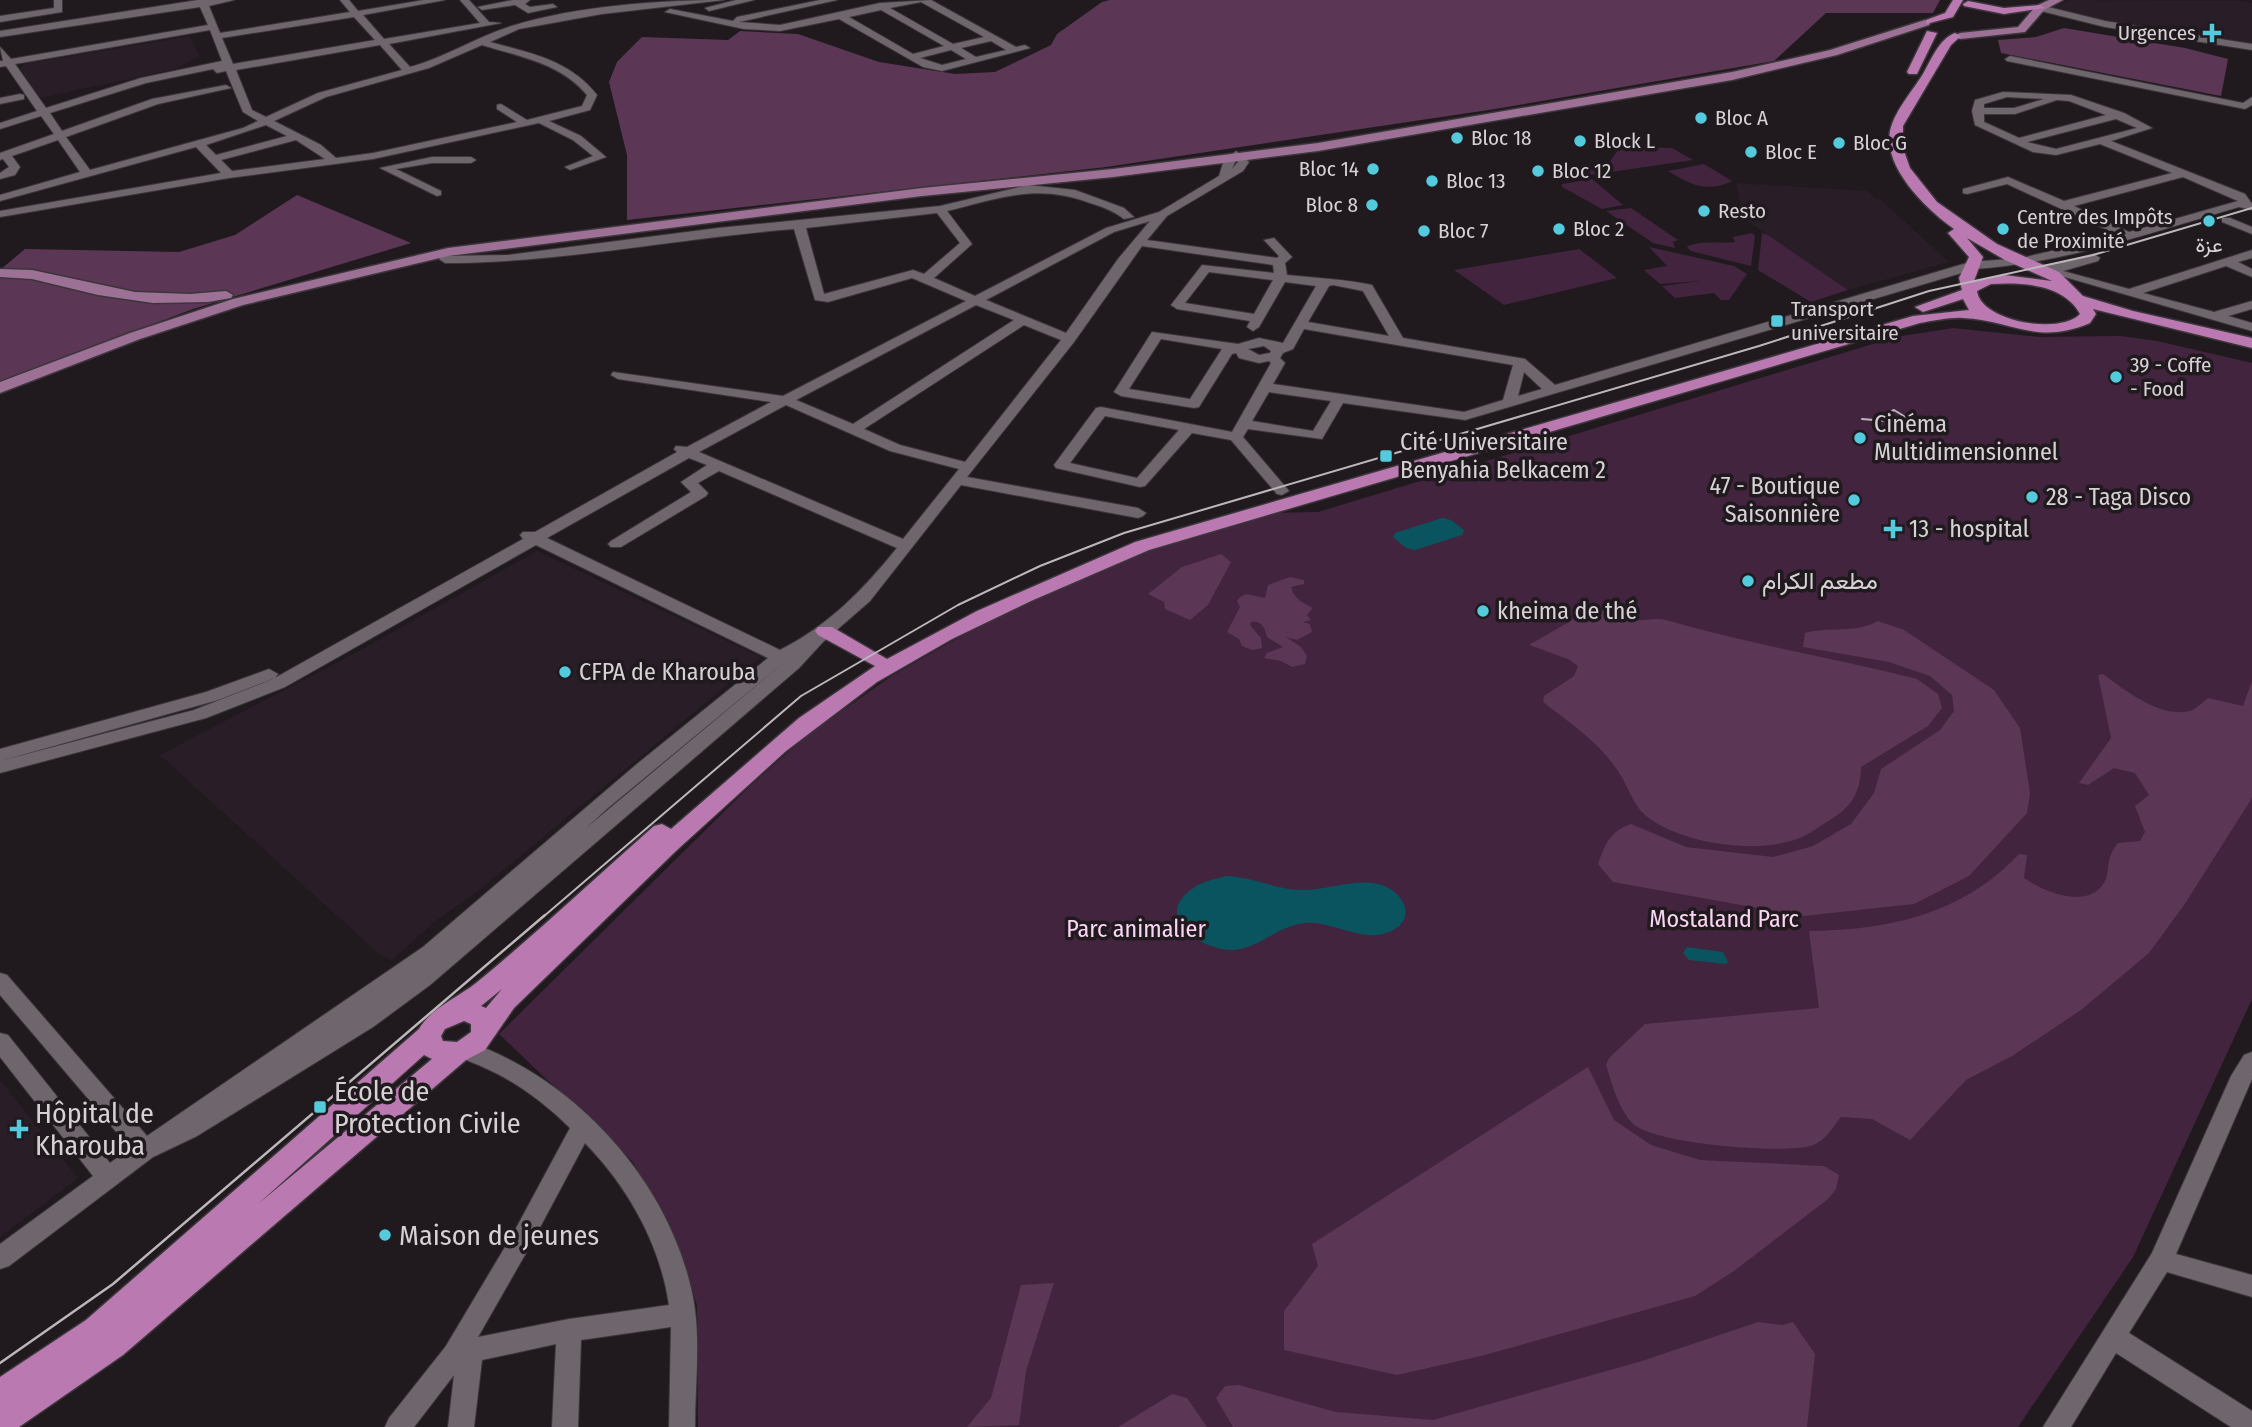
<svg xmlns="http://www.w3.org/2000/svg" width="2252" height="1427" viewBox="0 0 2252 1427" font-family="'Fira Sans Condensed',Vazirmatn,sans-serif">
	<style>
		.built { fill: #291d27 }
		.green { fill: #42243e }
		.forest { fill: #5b3755 }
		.water { fill: #0a545f }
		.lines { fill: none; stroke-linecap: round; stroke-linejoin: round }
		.minor-casing { stroke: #3b363a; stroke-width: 2 }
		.major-casing { stroke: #3b363a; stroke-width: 3 }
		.highway-casing { stroke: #3b363a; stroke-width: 3 }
		.minor { fill: #6f666d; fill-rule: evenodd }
		.major { fill: #9c7195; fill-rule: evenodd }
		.highway { fill: #ba79b0; fill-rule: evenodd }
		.tram-far1 { stroke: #bcb7bb; stroke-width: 2 }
		.tram { stroke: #bcb7bb; stroke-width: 2.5 }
		.poi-dot { fill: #54cadd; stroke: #201a1f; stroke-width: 2.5 }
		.labels { text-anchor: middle; stroke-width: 7; stroke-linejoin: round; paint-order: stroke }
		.far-poi-label { font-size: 21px; fill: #d6d1d5; stroke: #201a1f; text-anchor: start }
		.poi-label { font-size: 24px; fill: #d6d1d5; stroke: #201a1f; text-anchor: start }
		.park-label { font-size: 24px; fill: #fad4f3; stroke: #201a1f }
		.near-poi-label { font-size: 28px; fill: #d6d1d5; stroke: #201a1f; text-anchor: start }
	</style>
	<rect width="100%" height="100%" fill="#201a1f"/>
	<path class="built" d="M2071 0 2245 1 2252 3V46L2099 22 2052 7Z
		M190 36 199 56 176 69 39 98 20 68 24 64Z
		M1736 183 1867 191 1875 199H1880L1949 262 1848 290 1743 218Z
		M537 551 761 657 478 891 433 923 392 960 379 954 160 755 359 651Z
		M0 1080 78 1178 0 1237Z"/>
	<path class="green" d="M1628 147 1672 148 1693 160 1570 178 1576 171 1609 163 1617 151Z
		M1704 164 1732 181C1707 193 1691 185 1668 171Z
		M1592 179 1623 205 1602 209 1562 187V184Z
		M1631 208 1678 240 1673 242 1675 248 1653 243 1606 211Z
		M1752 233 1755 236 1751 266 1691 251 1687 247C1698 240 1721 244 1735 242L1733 237Z
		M1762 233 1768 235 1848 290 1811 302 1758 270Z
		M1649 247 1734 266 1747 274 1729 300H1721L1714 293 1675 298 1662 286 1700 281 1660 284 1644 270 1667 266Z
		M1579 249 1617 278 1504 305 1454 270Z
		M1953 328 2040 337 2120 336 2157 341 2252 363V999L2133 1257 2018 1427H698L697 1305 671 1228 632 1161 499 1034 750 786 806 736 893 675 977 627 1075 578 1145 550 1269 513 1318 512 1896 337Z"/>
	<path class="forest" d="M1110 0H1940L1933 13H1826L1774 61 1495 109 1106 167 627 220V155L609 82 617 62 642 37 728 40 740 31 798 34 879 62 955 74 995 72 1051 45 1057 34 1102 2Z
		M2064 28 2185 48 2228 59 2221 96 2001 53 1998 40 2036 37Z
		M297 195 411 243 193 309 0 382V270L25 249 179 252 235 235Z
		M1221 554 1231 562 1208 605 1190 620 1165 609 1164 602 1148 594 1182 567Z
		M1290 577 1304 580V584L1291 587C1294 599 1303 603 1313 608L1307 615 1311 620 1303 622 1310 624 1312 632 1297 640 1286 637 1301 647 1307 656 1305 664 1292 667 1281 661 1264 658 1267 653 1283 647 1267 637C1265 628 1262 620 1251 622L1250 625 1261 638 1262 648 1252 650 1242 646 1239 639 1227 632 1240 607 1237 601C1245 589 1254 597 1265 598L1268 585Z
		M1601 610 1622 612C1635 627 1650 616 1666 620 1748 644 1833 658 1917 679L1938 694 1942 708 1928 726 1861 767C1860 805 1842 812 1813 831 1773 858 1683 846 1646 816 1633 805 1627 784 1618 771 1598 741 1571 724 1543 702L1544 696 1574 676 1578 666 1568 659 1529 645 1581 615Z
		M1878 621 1904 630 1994 690 2020 728 2030 793 2027 813 1969 876 1914 904 1803 916 1613 882 1598 864C1605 845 1610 831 1631 824L1686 847 1773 857 1813 846 1851 824 1874 793 1881 769 1940 730 1954 711 1952 695 1930 676 1889 662 1803 647 1805 633C1829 626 1855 634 1878 621Z
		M2103 674C2125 690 2161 719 2190 711 2196 709 2203 702 2208 698L2243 706 2252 681V798L2184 905 2149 953 2081 1010 2012 1056 1966 1080 1910 1140 1872 1119 1841 1117C1832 1128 1825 1142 1810 1146 1782 1154 1652 1144 1632 1123 1618 1108 1612 1084 1606 1065L1609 1058 1645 1024 1819 1008 1809 931C1889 930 1963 914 2019 854L2027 855 2024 878C2044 892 2087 910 2104 883 2111 871 2104 860 2118 843L2140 841 2145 832 2135 806 2149 795 2135 773 2114 768 2088 785 2079 783 2111 738 2098 675Z
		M1588 1067 1614 1120 1651 1145 1700 1160 1824 1166 1839 1175 1836 1189 1828 1199 1734 1271 1695 1296 1481 1356 1397 1375 1284 1350V1311L1318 1266 1312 1244Z
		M1054 1283 1026 1371 1019 1425 967 1427 991 1398 1021 1285Z
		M1758 1322 1783 1325 1793 1322 1815 1354 1807 1427H1233L1216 1398 1225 1386 1239 1385 1336 1412 1433 1420 1642 1361Z
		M1172 1394 1187 1398 1207 1427H1118Z"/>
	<path class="water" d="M1442 518 1451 520 1464 530 1462 535 1415 550 1406 548 1393 537 1395 533Z
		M1227 876C1253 877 1275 889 1300 890 1331 892 1377 867 1401 899 1405 905 1407 912 1404 919 1401 927 1391 932 1383 934 1357 940 1332 921 1305 923 1276 926 1260 949 1232 950 1200 950 1152 917 1192 889 1202 881 1215 879 1227 876Z
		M1687 947 1723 952 1728 962 1725 964 1689 960 1683 953Z"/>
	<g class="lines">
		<g class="minor-casing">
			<path id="minor" d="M54 0H62V12L0 22V16L54 8Z
				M198 0H234L209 6 220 33 350 12 340 0H349L358 11 424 0H445L363 15 384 39 480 23 460 0H469L489 22 501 23 389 44 410 67C447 57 479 35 515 25 577 6 660 0 724 0L602 14 519 29 490 42C530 53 570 60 597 95L590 110 549 121 581 136 606 157 570 170 565 167 593 156 573 140 539 123 373 159 229 178 0 217V211L221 173 196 147 0 201V195L80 172 58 140 12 156 20 167 15 175 0 179V173L9 167 3 159 0 160V153L54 134 41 116 0 129V123L37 111 6 66 0 67V61H3L0 47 11 59 208 25 200 7 0 37V31ZM354 17 375 40 233 64 222 38ZM210 30 222 61 141 78 46 108 15 64ZM380 45 402 70 318 93 266 117 252 110 236 70ZM482 45C520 57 560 63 587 95L582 106 527 120 501 104 497 105V109L517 122 373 153 336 158 321 145 274 121 326 97 429 68ZM213 69 217 73 226 71 243 112 258 121 243 128 90 170 66 137 158 104 231 88 226 85 152 99 62 131 50 113 146 83ZM266 125 287 136 216 155 206 145ZM296 140 325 159 232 171 221 160Z
				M513 0H530L525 4 530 7 553 4 557 7 528 13 515 5 482 10 478 7Z
				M736 0H754L709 11 705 8Z
				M820 0H837L739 22 780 25 880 3 931 0 1016 47 1025 45 1030 48 942 71 923 67 839 19 780 31 744 29 665 12 670 9 733 21 737 17ZM921 2 984 37 953 44 890 8ZM881 10 944 46 913 54 849 17ZM991 41 1006 50 976 57 961 48ZM951 50 966 59 942 65 920 58Z
				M2040 5 2105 21 2252 44V50L2105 27 2037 10Z
				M2010 56 2243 103 2252 97V105L2245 109 2007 61 2005 59Z
				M2003 92 2071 95 2124 113 2152 128 2111 141 2245 194 2252 204V210L2239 207C2152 232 2066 263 1975 269L1465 420 1343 403 1322 439 1248 429 1243 437 1289 491 1282 495 1277 494 1231 440 1192 433 1145 486 1140 487 1056 468 1054 465 1096 408 1101 407 1232 432 1271 363 1269 361 1259 363 1239 358 1236 353 1232 354 1199 407 1194 408 1121 396 1114 392 1152 332 1238 344 1259 338 1283 343 1316 286 1285 282 1259 327 1253 331 1247 327 1250 321 1177 309 1171 305 1202 265 1274 273 1273 265 1142 246 1074 342 967 477 1138 508 1146 513 1143 516 1138 518 961 485 870 601 823 642 799 668 430 985 373 1027 197 1136 153 1157 9 1266 0 1269V1244L93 1176 0 1057V1033L8 1035 110 1163 130 1148 0 995V973L7 975 147 1136 423 947 637 764 768 658 536 545 285 687 206 718 0 773V761L194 710 273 679 523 539 520 535 523 532H535L677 452 674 449 676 446 687 447 771 402 618 379 611 375 613 372 783 396 966 301 912 278 828 302 815 300 794 229C678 238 562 263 445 263L439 259 441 256 508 255 718 228 940 206 1028 185 1075 190 1124 208 1134 217 1124 219C1114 211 1103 207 1090 203 1036 183 1000 198 947 211L972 244 934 278 975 296 1106 228 1159 212 1219 176 1223 163 1236 151 1249 162 1243 171 1167 216 1147 240 1277 258 1279 256 1264 240 1274 238 1292 257 1285 263 1287 275C1316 278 1344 279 1372 285L1403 338 1525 359 1555 385 1970 262 2022 258 2118 235 2007 184 1967 194 1963 193V189L2008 177 2064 201 2172 173 2100 144 2056 155 2033 152 1975 125 1972 111 1975 100ZM2007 97 2044 99 2014 108H1984V104ZM2057 100 2069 101 2106 115 2019 138 1984 122V114H2015ZM2116 119 2137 128 2056 149 2027 142ZM1236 160 1238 162 1232 169ZM2183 177 2238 201 2129 232 2074 206ZM937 213 960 243 924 274 913 270 824 294 806 228ZM1150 221 1118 259 1066 333 986 300 1114 232ZM1209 272 1273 280 1254 314 1185 303ZM1333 285 1363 291 1389 336 1308 322 1329 286ZM976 305 1014 320 853 424 796 400ZM1024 325 1061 340 965 462 900 445 864 429ZM1304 329 1513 365 1503 400 1464 412 1273 384 1285 363 1280 358 1283 353 1293 349ZM1161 339 1222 349 1190 399 1129 389ZM1264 346 1271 351 1270 353 1259 355 1248 349ZM1524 372 1542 389 1518 396ZM1269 392 1331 401 1313 431 1252 421ZM786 405 890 451 959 469 903 539 699 452ZM1105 416 1179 430 1137 478 1070 463ZM689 458 707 465 681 482 691 492 611 541 608 544 611 547H621L706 496 708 493 698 483 719 471 897 548C863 590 829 625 780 650L547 538ZM787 660 608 808 585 829Z
				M20 94 24 95V99L0 104V98Z
				M432 157H471L476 160 471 163H432L396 169 441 191V195L437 196 380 168Z
				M2222 218H2230L2252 227V234L2222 222Z
				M2252 250V258L2238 262 2252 269V277L2226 266 2143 293 2214 312 2252 301V309L2228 316 2252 323V331L2037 269 2094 254 2100 258 2098 261 2063 271 2129 289Z
				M269 669 278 674 275 678 218 700 0 761V749L206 692Z
				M466 1041C573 1077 666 1178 691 1288 702 1333 695 1381 695 1427H669L671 1327 581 1340 578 1427H552L556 1344 482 1360 474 1427H448L454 1375 414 1427H385L389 1418 446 1346 514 1232 570 1128C545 1103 515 1081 483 1067 473 1062 460 1060 455 1050L458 1044ZM585 1143C628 1187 660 1244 669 1305L569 1319 478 1337 530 1246Z
				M2252 1052V1079L2176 1254 2252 1275V1297L2167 1272 2129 1333 2252 1411V1427H2231L2116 1353 2071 1427H2043L2152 1253 2231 1076 2244 1055Z"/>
		</g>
		<g class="major-casing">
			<path id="major" d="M2049 0H2063L2044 10 2025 32 1960 39 1954 36 1960 33 2018 27 2036 6Z
				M1925 20 1930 23 1929 25 1837 55 1732 80 1318 151 1113 177 922 196 448 256 243 305 140 339 0 393V382L130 333 233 299 448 248 922 188 1113 169 1318 143 1732 72 1830 50Z
				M0 269 32 270 135 292 190 294 226 291 233 295 231 298 208 302 153 303 98 295 32 279 0 277Z"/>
		</g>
		<g class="highway-casing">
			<path id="highway" d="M1953 0H1963L1953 17 1926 24V20L1945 13Z
				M1968 1 2004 8 2040 5 2045 8 2004 14 1964 6 1963 4Z
				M1927 31 1937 33 1917 74H1909L1907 72Z
				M1955 33 1961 36 1951 45 1903 126V148L1910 168 1937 202 1997 244 2059 272 2083 296 2133 311 2252 338V348L2093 309 2096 314 2090 323C2036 346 2012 320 1963 318 1949 317 1933 321 1920 323L1149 550 1031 601 952 639 877 682 786 751 677 850 514 1008 485 1050 466 1060 123 1355 19 1427H0V1377L86 1320 419 1029C431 1008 457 998 476 983 537 933 595 878 654 826L662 824 671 829 799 718 875 666 818 635 815 631 818 627H832L887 659 977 611 1135 542 1913 316 1969 310 1963 299 1923 312 1915 307 1962 290 1959 278 1969 257 1948 233 1954 229C1927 210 1877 163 1892 124 1898 107 1913 90 1923 74 1931 60 1939 39 1955 33ZM1967 238 2005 260 2052 281 2004 275 1974 281 1983 257ZM1991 284C2022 282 2064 284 2080 314 2061 335 1981 322 1977 291ZM502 989 486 1008 481 1006ZM464 1021 471 1024V1032L457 1042 443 1041 441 1036 445 1029ZM424 1055 432 1059 258 1204Z"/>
		</g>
		<use href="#minor" class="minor"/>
		<use href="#major" class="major"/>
		<use href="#highway" class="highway"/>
		<path class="tram-far1" d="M1894 410 1907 418 1898 422 1884 415Z
			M1862 419 1898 422
			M543 917 801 696 958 605 1040 566 1124 533 1759 346 1929 291 2093 255 2252 208"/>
		<path class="tram" d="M0 1363 113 1284 545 915"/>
	</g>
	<g class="poi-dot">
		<path d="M2208.5 22.5h7v7h7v7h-7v7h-7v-7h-7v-7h7z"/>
		<circle cx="1701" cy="118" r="7"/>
		<circle cx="1457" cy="138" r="7"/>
		<circle cx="1580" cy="141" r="7"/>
		<circle cx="1839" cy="143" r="7"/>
		<circle cx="1751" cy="152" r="7"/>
		<circle cx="1373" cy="169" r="7"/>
		<circle cx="1538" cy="171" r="7"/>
		<circle cx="1432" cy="181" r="7"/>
		<circle cx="1372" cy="205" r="7"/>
		<circle cx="1704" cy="211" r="7"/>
		<circle cx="2209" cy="221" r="7"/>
		<circle cx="1559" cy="229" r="7"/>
		<circle cx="2003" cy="229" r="7"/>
		<circle cx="1424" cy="231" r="7"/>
		<rect x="1770" y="314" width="14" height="14" rx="3.5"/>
		<circle cx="2116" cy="377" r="7"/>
		<circle cx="1860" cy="438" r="7"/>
		<rect x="1379" y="449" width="14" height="14" rx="3.5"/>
		<circle cx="2032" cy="497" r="7"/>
		<circle cx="1854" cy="500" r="7"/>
		<path d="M1889.5 518.5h7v7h7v7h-7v7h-7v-7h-7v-7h7z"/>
		<circle cx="1748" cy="581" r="7"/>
		<circle cx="1483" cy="611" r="7"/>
		<circle cx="565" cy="672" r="7"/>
		<rect x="313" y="1100" width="14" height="14" rx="3.5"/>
		<path d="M15.5 1118.5h7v7h7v7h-7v7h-7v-7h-7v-7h7z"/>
		<circle cx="385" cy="1235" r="7"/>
	</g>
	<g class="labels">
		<g class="far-poi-label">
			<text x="2196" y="40" text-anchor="end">Urgences</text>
			<text x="1715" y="125">Bloc A</text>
			<text x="1471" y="145">Bloc 18</text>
			<text x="1594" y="148">Block L</text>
			<text x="1853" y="150">Bloc G</text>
			<text x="1765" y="159">Bloc E</text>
			<text x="1359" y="176" text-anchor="end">Bloc 14</text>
			<text x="1552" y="178">Bloc 12</text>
			<text x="1446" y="188">Bloc 13</text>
			<text x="1358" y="212" text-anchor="end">Bloc 8</text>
			<text x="1718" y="218">Resto</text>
			<text x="2017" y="224">Centre des Impôts<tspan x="2017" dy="24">de Proximité</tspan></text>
			<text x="1573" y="236">Bloc 2</text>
			<text x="1438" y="238">Bloc 7</text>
			<text x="2209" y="252" text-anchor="middle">عزة</text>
			<text x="1791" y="316">Transport<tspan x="1791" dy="24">universitaire</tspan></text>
			<text x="2130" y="372">39 - Coffe<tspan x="2130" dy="24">- Food</tspan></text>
		</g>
		<g class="poi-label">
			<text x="1874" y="432">Cinéma<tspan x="1874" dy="28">Multidimensionnel</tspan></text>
			<text x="1400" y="450">Cité Universitaire<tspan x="1400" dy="28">Benyahia Belkacem 2</tspan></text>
			<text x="1840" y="494" text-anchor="end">47 - Boutique<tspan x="1840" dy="28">Saisonnière</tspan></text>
			<text x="2046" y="505">28 - Taga Disco</text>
			<text x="1909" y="537">13 - hospital</text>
			<text x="1762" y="589">مطعم الكرام</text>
			<text x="1497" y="619">kheima de thé</text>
			<text x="579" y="680">CFPA de Kharouba</text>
		</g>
		<g class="park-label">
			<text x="1724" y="927">Mostaland Parc</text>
			<text x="1136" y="937">Parc animalier</text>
		</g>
		<g class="near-poi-label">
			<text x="334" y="1101">École de<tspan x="334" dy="32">Protection Civile</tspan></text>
			<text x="35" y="1123">Hôpital de<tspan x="35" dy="32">Kharouba</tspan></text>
			<text x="399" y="1245">Maison de jeunes</text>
		</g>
	</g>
</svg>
